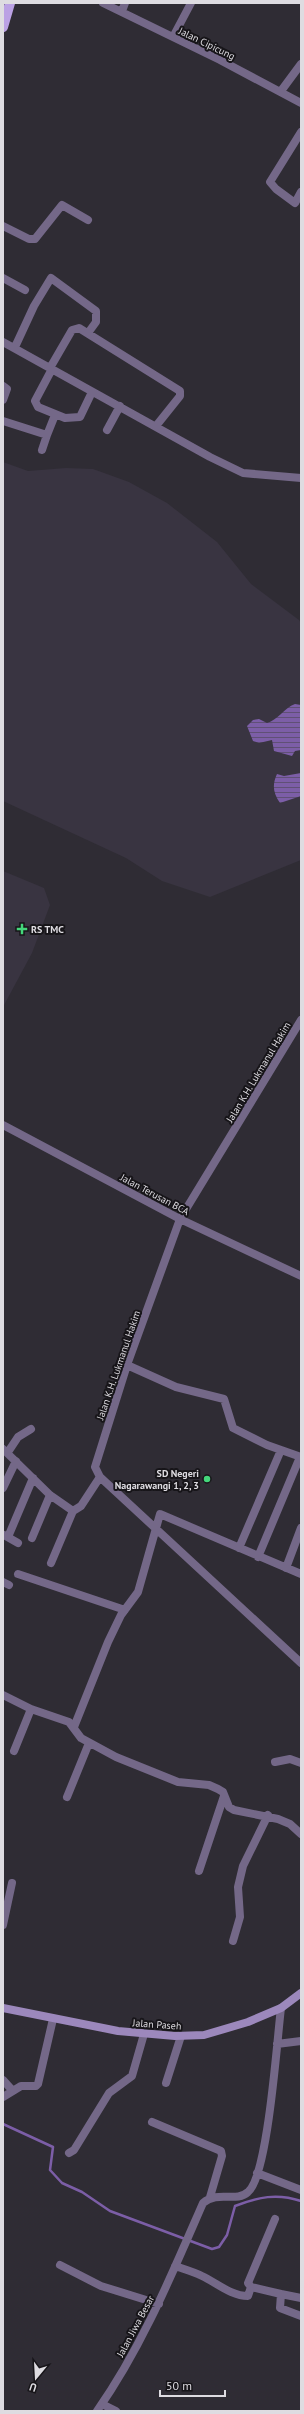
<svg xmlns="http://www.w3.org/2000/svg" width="304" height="2414" viewBox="0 0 304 2414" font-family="'PT Sans',sans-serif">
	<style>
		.built { fill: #393441 }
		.water { fill: url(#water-rules) }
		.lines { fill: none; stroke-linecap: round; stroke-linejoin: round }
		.stream { stroke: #7c5ea7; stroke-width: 2.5 }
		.street { stroke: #746888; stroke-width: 8 }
		.secondary { stroke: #9c88bc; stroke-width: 8 }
		.primary { stroke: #bba1e4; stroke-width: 10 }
		.poi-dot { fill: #44d77b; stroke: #171519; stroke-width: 1.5 }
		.labels { text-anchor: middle; stroke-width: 4; stroke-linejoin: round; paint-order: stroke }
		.street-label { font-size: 10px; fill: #dedce1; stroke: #171519 }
		.poi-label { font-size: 10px; font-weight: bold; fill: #dedce1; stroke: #171519; text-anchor: start }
	</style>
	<defs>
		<pattern id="water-rules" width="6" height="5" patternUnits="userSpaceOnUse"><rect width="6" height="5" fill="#7c5ea7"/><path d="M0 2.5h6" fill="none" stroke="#605076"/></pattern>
	</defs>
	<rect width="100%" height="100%" fill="#2f2c34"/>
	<path class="built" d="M3 462 28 471 66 468 93 469 129 482 167 503 217 542 251 584 299 620 301 623V860L210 897 162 881 126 858 3 801Z
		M3 871 44 888 50 905 32 953 3 1007Z"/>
	<path class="water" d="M295 704 301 705V750L295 751 292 756 274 751 272 740 259 743 253 741 247 726 253 720 259 719 267 723C278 720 284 708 295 704Z
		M301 773V796L280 803C273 793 272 785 277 774L284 776Z"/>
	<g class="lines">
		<path class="stream" d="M3 2124 53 2147 50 2170 62 2183 82 2192 110 2211 212 2249 219 2247 227 2235 235 2206C258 2197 277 2193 301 2201"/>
		<path class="street" d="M103 3 220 60 301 103
			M122 11 125 3
			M173 37 191 3
			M281 91 301 64
			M301 132 270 182 276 189 295 203 301 192
			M3 226 29 239H35L62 205 88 220
			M3 278 25 290
			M3 342 210 457 243 473 301 478
			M15 347 34 306 51 278 96 311V322L88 333
			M50 368 72 330 79 328 180 391V396L156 426
			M52 369 35 401 38 407 65 418 80 417 92 392
			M3 386 7 389 3 400
			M3 421 47 435 42 450
			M107 430 120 406
			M47 435 55 415
			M301 1020 180 1219 127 1365 95 1467 100 1477 301 1663
			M3 1125 180 1219 301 1276
			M127 1365 176 1387 224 1399 233 1428 267 1445 301 1457
			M3 1449 50 1495 73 1511
			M8 1452 18 1437 31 1429
			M3 1488 16 1461
			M4 1535 18 1543
			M8 1537 33 1478
			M32 1538 50 1495
			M239 1548 281 1450
			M258 1557 300 1457
			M51 1563 73 1511 81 1506 100 1477
			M286 1568 301 1528
			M18 1574 125 1610
			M3 1582 9 1585
			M3 1695 31 1709 69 1722 81 1738 116 1757 178 1782 209 1785 218 1789 223 1792 229 1807 234 1810 278 1819 290 1824 301 1834
			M74 1727 108 1642 121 1615 138 1592 160 1514 301 1574
			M14 1751 31 1709
			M275 1762 290 1759 301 1763
			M67 1797 89 1743
			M199 1871 224 1796
			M3 1925 12 1883
			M233 1941 240 1917 238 1887 243 1866 268 1815
			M277 2044 301 2041
			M3 2080 12 2090
			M166 2083 181 2036
			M3 2097 21 2086H36L38 2084 53 2019
			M152 2122 221 2151 222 2156 210 2197
			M69 2153 74 2150 109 2093 132 2076 144 2034
			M257 2173 301 2190
			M275 2219 248 2283 251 2287 281 2294 280 2308 301 2316
			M60 2265 101 2286 159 2304
			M175 2266C184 2269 194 2272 202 2276 217 2283 231 2296 248 2296L251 2287
			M281 2294 301 2298
			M102 2404 116 2411
			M97 2411C142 2347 172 2274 203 2203 218 2190 236 2203 248 2192 268 2176 277 2039 281 2008"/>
		<path class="secondary" d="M3 2008 118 2031 175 2036 204 2035 248 2022 281 2008 301 1993"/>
		<path class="primary" d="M3 27 10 3"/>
	</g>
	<g class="poi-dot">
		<path d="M20 923h4v4h4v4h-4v4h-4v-4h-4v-4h4z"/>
		<circle cx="207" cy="1479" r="4"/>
	</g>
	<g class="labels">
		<g class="street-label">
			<text transform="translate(207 43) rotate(26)" y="4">Jalan Cipicung</text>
			<text transform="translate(258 1072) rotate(-59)" y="4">Jalan K.H. Lukmanul Hakim</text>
			<text transform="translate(155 1194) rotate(28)" y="4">Jalan Terusan BCA</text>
			<text transform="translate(118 1365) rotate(-71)" y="4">Jalan K.H. Lukmanul Hakim</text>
			<text transform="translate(157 2024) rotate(4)" y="4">Jalan Paseh</text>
			<text transform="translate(135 2326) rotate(-62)" y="4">Jalan Jiwa Besar</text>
		</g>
		<g class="poi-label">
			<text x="31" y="933">RS TMC</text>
			<text x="199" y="1477" text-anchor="end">SD Negeri<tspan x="199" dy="12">Nagarawangi 1, 2, 3</tspan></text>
		</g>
	</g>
	<rect width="304" height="2414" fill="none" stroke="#dedce1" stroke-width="8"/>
	<g transform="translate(36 2378) rotate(198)" stroke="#171519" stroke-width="3" paint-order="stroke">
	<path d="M0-3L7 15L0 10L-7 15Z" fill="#dedce1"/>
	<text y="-6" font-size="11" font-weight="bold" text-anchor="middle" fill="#dedce1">U</text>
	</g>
	<path d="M160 2390v6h65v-6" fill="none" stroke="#dedce1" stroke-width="2"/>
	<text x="166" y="2390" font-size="12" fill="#dedce1" stroke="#171519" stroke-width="3" paint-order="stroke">50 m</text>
</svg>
